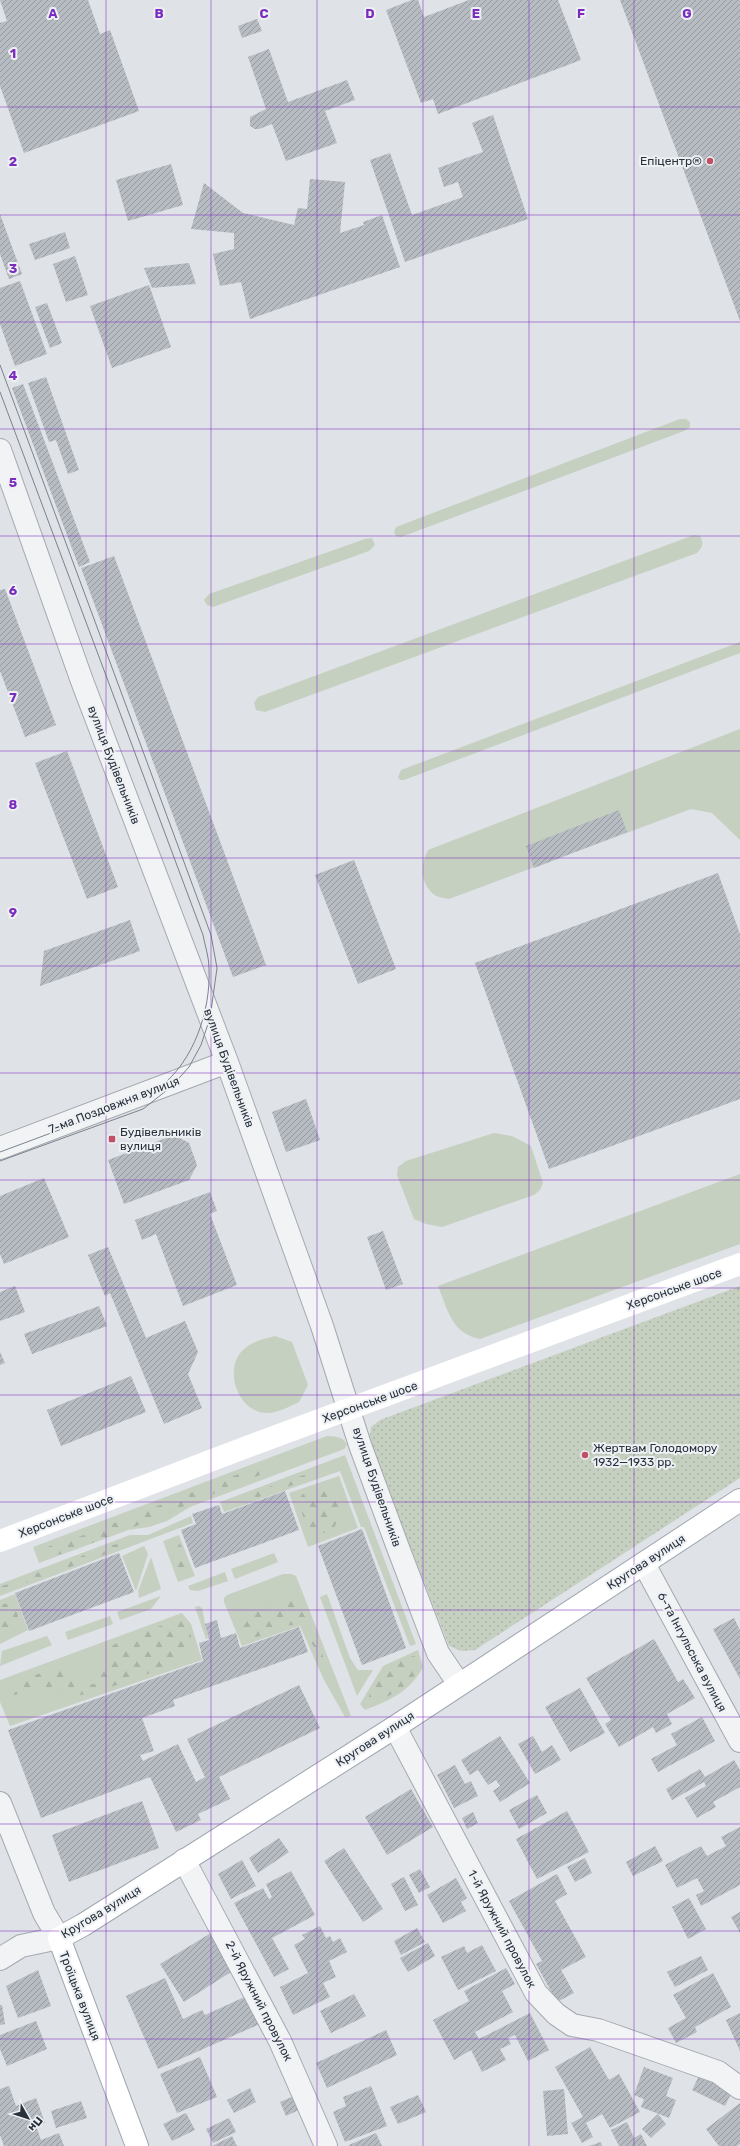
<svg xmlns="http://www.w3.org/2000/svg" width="740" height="2146" viewBox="0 0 740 2146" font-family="Rubik,sans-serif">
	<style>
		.grass { fill: #c5d0c1 }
		.forest { fill: url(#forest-firs) }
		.park { fill: url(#park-dots) }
		.building { fill: url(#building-hatch) }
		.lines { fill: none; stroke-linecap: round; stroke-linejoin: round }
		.street-casing { stroke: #a5a9b0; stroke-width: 24 }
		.primary-casing { stroke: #9fa7b1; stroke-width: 24 }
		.street { stroke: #f1f3f5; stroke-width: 22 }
		.secondary { stroke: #fff; stroke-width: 22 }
		.primary { stroke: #fff; stroke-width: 22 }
		.tram { stroke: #7a838e; stroke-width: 1 }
		.grid { fill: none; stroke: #7b2cbf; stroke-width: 1; stroke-opacity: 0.55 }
		.poi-dot { fill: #c05066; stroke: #eef1f4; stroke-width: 1.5 }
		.labels { text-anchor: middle; stroke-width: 4; stroke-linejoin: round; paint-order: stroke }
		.poi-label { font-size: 12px; fill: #29313c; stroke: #eef1f4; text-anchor: start }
		.street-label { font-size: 12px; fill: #29313c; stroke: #eef1f4 }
		.grid-label { font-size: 13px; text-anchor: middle; font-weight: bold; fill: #7b2cbf; stroke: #eef1f4; stroke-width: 4; stroke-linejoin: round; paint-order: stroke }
	</style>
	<defs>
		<pattern id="forest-firs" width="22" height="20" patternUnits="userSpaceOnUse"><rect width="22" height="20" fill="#c5d0c1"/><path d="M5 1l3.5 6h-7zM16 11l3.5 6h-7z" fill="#a9b3a7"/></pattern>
		<pattern id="park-dots" width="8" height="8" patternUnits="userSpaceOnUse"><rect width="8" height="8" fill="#c5d0c1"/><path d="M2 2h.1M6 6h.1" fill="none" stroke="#a9b3a7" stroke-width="1.8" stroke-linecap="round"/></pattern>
		<pattern id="building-hatch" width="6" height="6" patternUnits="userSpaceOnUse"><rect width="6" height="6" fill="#b7bcc3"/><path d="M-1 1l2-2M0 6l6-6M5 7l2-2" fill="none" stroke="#9599a0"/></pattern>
	</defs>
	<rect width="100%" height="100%" fill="#dfe2e6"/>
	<path class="grass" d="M680 419H686L690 422V427L684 431 401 537 396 536 394 532 396 527Z
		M694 535 700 536C704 544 703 546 697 553L265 712 256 710 254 703 258 697Z
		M372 538 375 545 369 551 213 607 207 605 204 600 209 594 365 539Z
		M740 642V653L404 780H400L398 777 401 770Z
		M740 729V840L712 813 691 809 449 899C444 898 437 897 433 894 420 882 420 865 428 850Z
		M494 1133 512 1136 531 1146 543 1183 540 1190 534 1195 442 1227 426 1224 414 1219 397 1175 398 1167 406 1161Z
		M740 1174V1244L480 1339C451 1333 448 1310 438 1286Z
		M275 1336 292 1342 308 1385 299 1402C288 1407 278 1413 267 1413 238 1413 222 1368 244 1349 253 1341 264 1339 275 1336Z
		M327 1436C337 1437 343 1436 347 1445L344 1449 190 1507 167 1521 149 1527 128 1530 39 1563 33 1547Z
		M345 1455 416 1644 410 1646 364 1527H361L340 1471 224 1512 220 1502Z
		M339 1476 358 1528 308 1547 289 1493Z
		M191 1516 193 1523 0 1596V1584L130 1535H148Z
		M179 1535 195 1576 178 1582 163 1541Z
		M144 1546 148 1554 136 1591 122 1556Z
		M274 1553 278 1562 235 1579 231 1569Z
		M151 1557 161 1589 139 1598 138 1591Z
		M225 1572 228 1581 198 1591 190 1590 188 1586Z
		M283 1574H292L296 1576 351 1716 345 1717 324 1680 300 1626 242 1646 224 1602V1598L227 1595Z
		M15 1594 28 1630 0 1644V1600Z
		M327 1594 350 1658 358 1670H373L357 1696 320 1597Z
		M161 1596 151 1609 120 1620 117 1612Z
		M199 1606 202 1608 208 1638 206 1639 195 1607Z
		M182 1613 191 1624 202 1660 10 1726 0 1702V1680Z
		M110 1616 113 1624 68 1640 65 1632Z
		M47 1636 52 1645 0 1666 2 1651Z
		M418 1650 423 1667C411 1691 389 1701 365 1710L360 1704 383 1666Z"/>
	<path class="forest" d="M264 1467 267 1470 263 1474C207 1495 154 1520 98 1541 81 1547 60 1557 42 1557L41 1552 44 1548 76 1538 241 1473Z
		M310 1473 316 1474C309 1481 231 1508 226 1504L251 1493Z
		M323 1485C345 1484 343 1520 331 1531L316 1535 306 1525 298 1501C303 1490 312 1489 323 1485Z
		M133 1540 134 1542 109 1553 0 1592V1587L10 1583 109 1546Z
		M175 1540C184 1544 190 1566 187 1575H182L173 1557 170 1545Z
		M289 1600C304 1603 324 1656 328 1671L303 1628C284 1616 261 1646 243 1635L239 1625V1619Z
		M8 1603C17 1607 23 1624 16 1632L0 1638V1605Z
		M177 1620 184 1621 190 1632 194 1647C183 1665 88 1698 65 1697 57 1685 42 1685 28 1690 24 1691 18 1695 14 1695 10 1695 9 1692 7 1689 13 1681 57 1666 67 1669 75 1670 73 1681 79 1685L95 1684 102 1674 109 1648 123 1639Z
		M415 1656 419 1669C413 1682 384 1704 369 1700 368 1682 397 1657 415 1656Z"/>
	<path class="park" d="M740 1286V1478L475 1650 461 1651 449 1646 372 1448 370 1435 371 1427 380 1420Z"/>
	<path class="building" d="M0 0H88L100 34 110 30 139 111 24 153 0 86V23L7 21Z
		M412 0H418L424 17 469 0H558L581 60 438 114 433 99 421 103 386 10Z
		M620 0H740V321Z
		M257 19 262 31 242 38 238 26Z
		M269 49 288 102 347 80 355 100 325 111 337 143 286 161 272 124 259 129H255L250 126V117L266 109 248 57Z
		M493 115 528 219 405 262 370 160 390 153 412 215 463 197 458 182 444 187 438 168 483 152 472 123Z
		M171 164 183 205 128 221 116 180Z
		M310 179 345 182 340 233 364 225 363 222 382 215 400 267 250 319 241 282 220 286 213 254 234 249V233L191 229 204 183 243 213 294 225 298 208 307 209Z
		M0 214 22 274 9 279 0 254Z
		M65 232 70 248 35 260 29 244Z
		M75 256 88 295 66 302 53 264Z
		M189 263 196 284 152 288 144 268Z
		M20 281 47 354 15 366 0 324V288Z
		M149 285 171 347 112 368 90 306Z
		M47 303 62 343 50 348 35 307Z
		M46 377 79 470 68 474 56 440 49 442 28 383Z
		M23 384 90 562 79 567 12 388Z
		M114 556 266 965 233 977 81 568Z
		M5 589 56 725 25 737 0 671V590Z
		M67 751 118 887 87 899 35 763Z
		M619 810 627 832 534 868 526 846Z
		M354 860 396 969 358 984 315 875Z
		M718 873 740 934V1099L549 1169 475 963Z
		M130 920 140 951 40 986 44 951Z
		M306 1099 320 1140 286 1152 272 1112Z
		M174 1135 189 1143 197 1165 189 1180 124 1204 108 1160Z
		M44 1178 69 1237 4 1264 0 1254V1196Z
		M210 1192 217 1211 210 1214 237 1285 183 1306 156 1234 142 1240 135 1220Z
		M383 1231 403 1284 386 1290 367 1237Z
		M108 1247 146 1338 185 1321 198 1352 188 1374 202 1408 164 1424 110 1293 105 1296 88 1255Z
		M15 1286 25 1312 0 1321V1292Z
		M99 1306 107 1326 32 1354 24 1334Z
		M0 1352 5 1363 0 1365Z
		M131 1376 146 1412 61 1446 47 1410Z
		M285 1491 299 1530 195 1568 181 1530 196 1524 192 1514 219 1505 222 1514Z
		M362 1529 406 1648 362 1665 318 1546Z
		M119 1553 134 1592 29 1631 15 1593Z
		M734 1618 740 1630V1679L713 1629Z
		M217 1620 221 1638 236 1633 240 1648 299 1627 308 1652 173 1700 175 1706 142 1718 154 1751 140 1755 143 1761 178 1744 196 1782 205 1777 187 1739 299 1685 320 1728 219 1777 230 1799 198 1814 201 1820 176 1832 150 1777 41 1818 8 1730 203 1661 199 1643 209 1640 205 1624Z
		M654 1639 678 1682 683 1679 695 1698 667 1714 672 1724 656 1733 653 1727 619 1747 605 1724 611 1720 586 1678Z
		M580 1688 605 1733 570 1752 545 1707Z
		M702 1717 715 1741 658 1772 651 1759 677 1745 671 1734Z
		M500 1736 530 1783 500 1802 493 1791 500 1786 496 1780 488 1785 478 1770 470 1775 461 1760Z
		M533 1736 542 1752 552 1745 561 1760 535 1774 518 1744Z
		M734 1760 740 1770V1787L713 1802 716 1807 697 1818 685 1798 706 1786 704 1782 672 1800 666 1789 700 1769 705 1777Z
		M455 1765 465 1784 471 1781 478 1796 454 1808 437 1775Z
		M411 1789 433 1827 387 1855 365 1817Z
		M537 1795 547 1813 519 1829 509 1810Z
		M142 1801 159 1848 69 1882 52 1835Z
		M567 1811 589 1852 537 1879 516 1839Z
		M473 1812 478 1823 467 1829 462 1818Z
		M740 1827V1885L701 1906 696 1895 704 1891 697 1878 677 1888 665 1865 701 1846 707 1856 726 1846 721 1837Z
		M279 1838 289 1852 258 1873 249 1858Z
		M655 1846 663 1861 633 1876 626 1862Z
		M344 1848 383 1909 363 1922 324 1861Z
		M585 1858 592 1873 575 1882 567 1867Z
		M242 1860 256 1886 231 1899 218 1874Z
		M420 1869 430 1887 419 1893 409 1875Z
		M291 1871 315 1915 272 1938 289 1969 274 1977 234 1903 263 1888 269 1899 272 1897 266 1884Z
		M557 1874 567 1894 555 1901 586 1957 561 1970 574 1993 557 2002 536 1964 542 1961 509 1901Z
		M404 1877 418 1905 405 1911 391 1884Z
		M456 1878 467 1898 461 1902 466 1911 443 1923 427 1895Z
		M689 1898 706 1929 688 1939 672 1907Z
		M740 1912V1933L731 1917Z
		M320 1926 326 1938 330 1936 333 1942 340 1938 347 1952 329 1961 336 1977 323 1983 330 1997 293 2015 280 1987 308 1973 294 1945 305 1939 302 1935Z
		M417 1928 425 1942 401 1955 394 1941Z
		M211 1933 234 1970 184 2002 160 1964Z
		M428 1943 435 1956 408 1972 400 1958Z
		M482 1945 496 1971 458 1990 441 1957 464 1946 467 1953Z
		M701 1956 708 1970 675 1987 667 1972Z
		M506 1968 515 1984 502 1991 513 2012 475 2032 479 2039 530 2013 549 2050 528 2061 515 2035 508 2038 511 2044 500 2049 506 2060 482 2072 471 2050 454 2060 433 2020 469 2001 464 1991Z
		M38 1970 51 2006 18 2018 6 1986Z
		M713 1973 731 2007 695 2027 697 2032 676 2043 668 2028 686 2018 673 1995Z
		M165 1978 183 2019 202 2010 205 2015 249 1995 262 2023 158 2069 126 1996Z
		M354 1994 366 2016 331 2033 320 2011Z
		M0 2005H2L5 2024 0 2025Z
		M740 2013V2051L726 2020Z
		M36 2021 47 2049 7 2066 0 2049V2035Z
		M386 2030 397 2055 327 2088 316 2063Z
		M590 2047 609 2080 619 2074 640 2112 610 2128 602 2114 586 2123 593 2137 582 2143 571 2123 583 2117 555 2067Z
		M200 2057 217 2097 177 2113 160 2074Z
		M644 2067 673 2078 666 2096 676 2100 669 2118 641 2107 644 2099 634 2095Z
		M699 2076 732 2092 725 2106 692 2090Z
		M9 2086 16 2106 36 2098 45 2123 36 2126 41 2140 59 2133 64 2146H4L0 2135V2089Z
		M371 2086 387 2126 345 2142 333 2112 346 2106 343 2097Z
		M250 2088 256 2102 234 2113 227 2100Z
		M564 2089 568 2134 547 2136 543 2091Z
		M297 2095 303 2108 286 2116 280 2102Z
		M418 2095 426 2112 398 2124 390 2107Z
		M81 2101 87 2118 56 2128 51 2111Z
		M740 2103V2144L737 2146H719L706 2129Z
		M186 2113 195 2130 172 2141 163 2124Z
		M658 2114 666 2124 651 2138 642 2129Z
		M229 2118 236 2132 213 2143 206 2129Z
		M627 2122 634 2138 641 2134 647 2146H619L611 2130Z
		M376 2133 382 2146H349V2145Z
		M232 2136 237 2146H212Z
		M601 2142 602 2146H589Z"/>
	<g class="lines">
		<g class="street-casing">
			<path id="street" d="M0 450 82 681 227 1062 322 1326 360 1445 397 1545 438 1653 459 1684
				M0 1148 227 1062
				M644 1564 740 1741
				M395 1727 536 1993 556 2014 572 2025 598 2030 718 2072 740 2088
				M0 1803 44 1913 59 1938 21 1946 0 1959
				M184 1860 280 2041 326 2146"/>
		</g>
		<g class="primary-casing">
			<path id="primary" d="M137 2146 59 1938 83 1925 395 1727 740 1500"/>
		</g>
		<use href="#street" class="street"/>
		<path class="secondary" d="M0 1541 244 1448 740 1264"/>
		<use href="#primary" class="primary"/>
		<path class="tram" d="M0 365 211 935 217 968 210 1018 201 1045 189 1067 171 1087 143 1109 0 1161
			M0 392 203 935C205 946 209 957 209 968 211 1010 194 1061 160 1087 141 1102 116 1109 94 1117 63 1129 31 1140 0 1152"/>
	</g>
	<path class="grid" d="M106 0V2146M211 0V2146M317 0V2146M423 0V2146M529 0V2146M634 0V2146M0 107H740M0 215H740M0 322H740M0 429H740M0 536H740M0 644H740M0 751H740M0 858H740M0 966H740M0 1073H740M0 1180H740M0 1288H740M0 1395H740M0 1502H740M0 1610H740M0 1717H740M0 1824H740M0 1931H740M0 2039H740"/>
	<g class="poi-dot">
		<circle cx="710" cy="161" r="4"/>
		<rect x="108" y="1135" width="8" height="8" rx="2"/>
		<circle cx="585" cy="1455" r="4"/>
	</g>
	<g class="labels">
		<g class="poi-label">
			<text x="702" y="165" text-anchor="end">Епіцентр®</text>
			<text x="120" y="1136">Будівельників<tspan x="120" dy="14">вулиця</tspan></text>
			<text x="593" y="1452">Жертвам Голодомору<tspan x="593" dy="14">1932—1933 рр.</tspan></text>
		</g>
		<g class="street-label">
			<text transform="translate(114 765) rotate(69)" y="4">вулиця Будівельників</text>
			<text transform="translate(229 1068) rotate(70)" y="4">вулиця Будівельників</text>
			<text transform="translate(114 1105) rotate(-21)" y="4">7-ма Поздовжня вулиця</text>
			<text transform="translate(674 1289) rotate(-20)" y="4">Херсонське шосе</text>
			<text transform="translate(370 1402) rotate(-20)" y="4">Херсонське шосе</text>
			<text transform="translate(377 1487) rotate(71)" y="4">вулиця Будівельників</text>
			<text transform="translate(66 1516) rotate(-21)" y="4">Херсонське шосе</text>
			<text transform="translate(646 1562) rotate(-33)" y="4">Кругова вулиця</text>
			<text transform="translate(692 1652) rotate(62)" y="4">6-та Інгульська вулиця</text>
			<text transform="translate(375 1739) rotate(-33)" y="4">Кругова вулиця</text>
			<text transform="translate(101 1912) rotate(-31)" y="4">Кругова вулиця</text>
			<text transform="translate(502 1929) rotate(62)" y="4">1-й Яружний провулок</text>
			<text transform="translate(80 1996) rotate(69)" y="4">Троїцька вулиця</text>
			<text transform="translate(259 2001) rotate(63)" y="4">2-й Яружний провулок</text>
		</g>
	</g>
	<g class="grid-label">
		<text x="53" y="18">A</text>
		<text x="159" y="18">B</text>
		<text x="264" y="18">C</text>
		<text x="370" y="18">D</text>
		<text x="476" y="18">E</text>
		<text x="581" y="18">F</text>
		<text x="687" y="18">G</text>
		<text x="13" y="58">1</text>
		<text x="13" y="166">2</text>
		<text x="13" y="273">3</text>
		<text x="13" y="380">4</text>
		<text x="13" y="487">5</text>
		<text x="13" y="595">6</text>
		<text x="13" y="702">7</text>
		<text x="13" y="809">8</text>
		<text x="13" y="917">9</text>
	</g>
	<g transform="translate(28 2118) rotate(129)" stroke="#eef1f4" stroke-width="3" paint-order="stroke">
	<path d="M0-3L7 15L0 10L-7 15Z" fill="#29313c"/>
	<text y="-6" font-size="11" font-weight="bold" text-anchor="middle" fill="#29313c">Пн</text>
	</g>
</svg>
